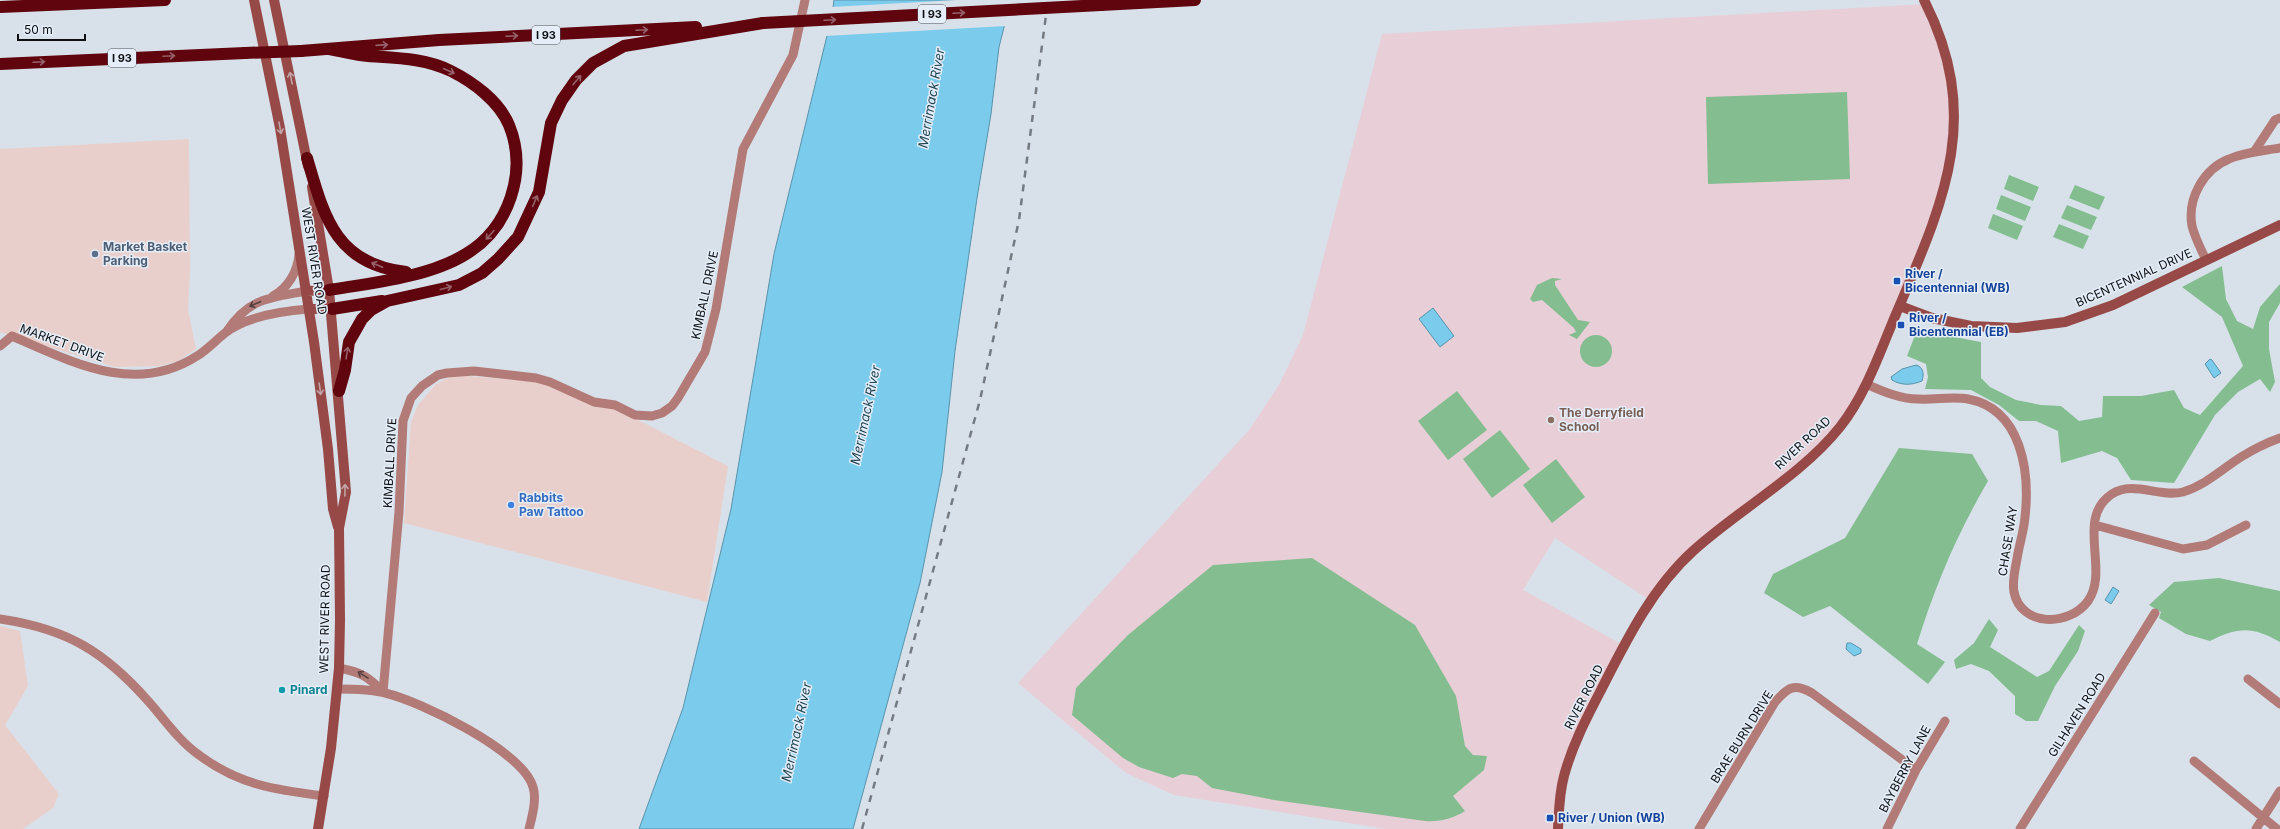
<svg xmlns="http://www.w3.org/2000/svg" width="2280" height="829" viewBox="0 0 2280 829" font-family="Inter,sans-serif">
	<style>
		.commercial { fill: #e9cfcb }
		.education { fill: #e8ced6 }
		.green { fill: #83bd90 }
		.water { fill: #7acbec; stroke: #5993ab }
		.pier { fill: #d8e1ea }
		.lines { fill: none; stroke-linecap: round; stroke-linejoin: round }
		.street { stroke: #b27b77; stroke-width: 9 }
		.secondary { stroke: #964946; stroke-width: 10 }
		.highway { stroke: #60040d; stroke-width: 12 }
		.rail { stroke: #747a80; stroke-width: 2.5; stroke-dasharray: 7 7; stroke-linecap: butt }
		.highway-bridge { stroke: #60040d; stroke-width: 12 }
		.oneway { stroke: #95626b }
		.oneway2 { stroke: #c1a4a8 }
		.oneway3 { stroke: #574040 }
		.service-dot { fill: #5c6f8a; stroke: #e5eef8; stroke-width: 1.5 }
		.transit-dot { fill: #1a4fb4; stroke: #e5eef8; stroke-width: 1.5 }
		.education-dot { fill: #8d6e63; stroke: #e5eef8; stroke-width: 1.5 }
		.shop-dot { fill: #3f7fe0; stroke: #e5eef8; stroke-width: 1.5 }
		.culture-dot { fill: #0f9aa8; stroke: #e5eef8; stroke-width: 1.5 }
		.labels { text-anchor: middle; stroke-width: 3; stroke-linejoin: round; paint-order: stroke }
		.shield { fill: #e5eef8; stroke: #4e5358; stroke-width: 1 }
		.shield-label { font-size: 11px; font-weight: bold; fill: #0d1013 }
		.service-label { font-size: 12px; font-weight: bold; fill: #4e5e75; stroke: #e5eef8; text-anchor: start }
		.street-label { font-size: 12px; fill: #0d1013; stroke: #e5eef8 }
		.transit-label { font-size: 12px; font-weight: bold; fill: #164399; stroke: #e5eef8; text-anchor: start }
		.education-label { font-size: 12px; font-weight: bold; fill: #785e54; stroke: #e5eef8; text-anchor: start }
		.shop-label { font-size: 12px; font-weight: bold; fill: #366cbe; stroke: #e5eef8; text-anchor: start }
		.culture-label { font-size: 12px; font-weight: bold; fill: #0d838f; stroke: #e5eef8; text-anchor: start }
		.water-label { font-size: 13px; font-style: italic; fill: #1e4351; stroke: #e5eef8 }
	</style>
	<rect width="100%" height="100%" fill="#d8e1ea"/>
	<path class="commercial" d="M189 139 190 271 188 309 196 349 178 361 159 366 115 367 0 332V149Z
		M454 375 534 381 609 405 728 466 707 602 404 523 411 422 418 405 436 384Z
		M0 626 20 631 28 686 5 725 59 794 53 808 23 829H0Z"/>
	<path class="education" d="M1926 4 1947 63 1953 155 1900 306 1840 427 1710 537 1651 601 1555 538 1523 590 1625 646 1570 758 1558 829H1386L1174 795 1126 773 1018 683 1249 430 1280 383 1303 335 1382 34Z"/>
	<path class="green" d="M1847 92 1850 179 1708 184 1706 97Z
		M2009 175 2039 187 2033 201 2004 189Z
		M2075 185 2105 197 2099 210 2069 198Z
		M2001 195 2031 207 2025 221 1996 209Z
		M2067 205 2097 217 2091 230 2061 218Z
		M1993 214 2023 226 2017 240 1988 228Z
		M2059 224 2089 236 2083 249 2053 237Z
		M2222 266 2226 299 2237 321 2253 329 2260 307 2280 284V303L2269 322V349L2275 382 2270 392 2260 379 2238 392 2215 415 2174 483 2131 480 2117 458 2102 451 2061 463 2058 431 2036 421H2019L1999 405 1971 390 1925 389 1928 377 1926 364 1907 356 1917 330 1981 342V378L1990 387 2016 400 2041 405 2061 406 2079 421 2102 417 2103 396H2141L2174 390 2184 408 2200 415 2243 366 2222 317 2182 287Z
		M1552 278 1562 279 1555 281V285L1578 320 1590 322 1577 339 1569 335 1576 332 1574 328 1542 300 1533 302 1530 299 1537 285Z
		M1580 351a16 16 0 1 1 32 0a16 16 0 1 1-32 0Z
		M1457 391 1487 430 1448 460 1418 421Z
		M1500 430 1530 469 1492 498 1463 459Z
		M1899 448 1972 454 1988 481C1957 534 1935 586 1917 644L1945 662 1928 684 1830 606 1803 617 1764 593 1773 574 1845 538Z
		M1556 459 1585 497 1552 523 1523 485Z
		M1312 558 1415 625 1456 696 1465 746 1473 755 1487 756 1484 770 1453 796 1465 811C1452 819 1440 822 1425 821L1274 800 1212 788 1197 776 1182 774 1173 778 1139 767 1123 758 1072 715 1076 688 1128 635 1213 565Z
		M2219 578 2280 591V642C2252 626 2238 627 2210 641L2186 634 2159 618 2161 612 2149 605 2174 582Z
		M1989 619 1998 630 1990 647 2037 677 2049 671 2079 625 2085 631 2078 651 2055 686 2038 721H2026L2015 714V696L1989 671 1971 664 1956 669 1954 660 1974 643Z"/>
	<path class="water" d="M834 0H1011L999 47 991 114 977 198 955 351 942 472 920 583 853 829H639L683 708 731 509 774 254 832 15Z
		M1433 308 1454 336 1440 347 1419 319Z
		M2210 359 2212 360 2221 373 2214 378 2205 364Z
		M1916 365C1924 367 1924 375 1922 381 1912 385 1902 386 1892 380L1891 377 1902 369Z
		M2113 587 2119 591 2111 604 2105 600Z
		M1847 643H1851L1861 649V653L1854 656 1846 649Z"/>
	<path class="pier" d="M957 0H1013L1006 26 825 36 831 7Z"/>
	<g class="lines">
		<path class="street" d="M2254 152 2275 120 2280 118
			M2206 260C2201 249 2195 238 2192 226 2187 198 2204 169 2229 159 2245 152 2263 151 2280 148
			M273 296C288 288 298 271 299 254
			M227 331C249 298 269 298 306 291
			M0 346 12 336C72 362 135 396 197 356 207 350 215 341 225 333 247 316 282 311 309 309
			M1866 384C1882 391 1900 399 1918 399 1935 400 1952 396 1968 399 2022 409 2030 472 2025 517 2024 531 2019 545 2017 559 2015 569 2012 582 2014 592 2021 627 2069 627 2088 601 2110 570 2075 518 2112 494 2133 480 2160 498 2183 492 2206 485 2222 469 2241 457 2254 449 2266 443 2280 438
			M2095 525 2183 549 2207 545 2246 525
			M0 619C68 629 105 652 149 702 165 720 179 741 199 755 239 785 276 790 324 796
			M339 668C360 672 368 676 383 692
			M2248 679 2280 704
			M337 689C352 689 370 689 385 693 420 701 523 751 533 787 537 799 532 817 529 829
			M383 692 399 512 403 421 411 398 422 386 438 375 447 373 474 371 536 378 550 382 594 402 615 405 635 415 652 416 662 413 672 406 678 398 705 352 716 309 743 149 793 55 805 0
			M2194 761 2277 829
			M1699 829 1775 702C1788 687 1794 683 1812 693L1916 770
			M1887 829 1916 770 1945 721
			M2020 829 2155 613
			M2256 829 2280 791"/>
		<path class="secondary" d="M254 0 280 128 314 342 328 449 333 509 338 527
			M274 0 308 166
			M312 187 329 290 346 492 339 528 340 620 339 668 331 748 318 829
			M306 291 329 290
			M1900 306 1932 318 1971 326 2017 328 2065 322 2113 305 2280 225
			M309 309H332
			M1558 829C1559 811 1559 794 1564 776 1572 746 1586 719 1600 692 1625 643 1651 589 1693 551 1738 510 1802 475 1840 427 1866 394 1880 352 1896 314 1943 203 1984 118 1924 0"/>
		<path class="highway" d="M1101 5 1195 0
			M0 7 165 0
			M329 49C342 51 355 55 368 56 396 58 425 58 451 71 473 82 499 101 509 125 528 172 509 228 466 254 429 277 372 283 329 290
			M301 51 439 40 696 27
			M0 64 245 53
			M307 158C324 216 335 264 406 272
			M332 309 382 301
			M339 391 345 370 349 342 362 319 371 310 387 301 459 285 482 273 498 259 518 237 539 192 551 123 562 100 576 80 593 63 624 46 763 23"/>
		<path class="rail" d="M862 829 980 400 1019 220 1048 0"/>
		<path class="highway-bridge" d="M763 23 1101 5
			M245 53 301 51"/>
	</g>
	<defs><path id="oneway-shaft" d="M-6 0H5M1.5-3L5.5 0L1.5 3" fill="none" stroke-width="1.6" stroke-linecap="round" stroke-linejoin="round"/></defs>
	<g class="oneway">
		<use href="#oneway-shaft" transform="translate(959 13) rotate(-3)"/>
		<use href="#oneway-shaft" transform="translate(830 20) rotate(-3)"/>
		<use href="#oneway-shaft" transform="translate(642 30) rotate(-3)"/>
		<use href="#oneway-shaft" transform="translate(512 36) rotate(-3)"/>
		<use href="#oneway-shaft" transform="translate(382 45) rotate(-4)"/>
		<use href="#oneway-shaft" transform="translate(169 56) rotate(-3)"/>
		<use href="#oneway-shaft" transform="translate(39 62) rotate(-3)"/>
		<use href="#oneway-shaft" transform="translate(449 71) rotate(24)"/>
		<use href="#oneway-shaft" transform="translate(577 80) rotate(-49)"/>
		<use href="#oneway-shaft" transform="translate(535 201) rotate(-67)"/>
		<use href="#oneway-shaft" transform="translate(490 235) rotate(132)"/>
		<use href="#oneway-shaft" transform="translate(377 265) rotate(-157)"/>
		<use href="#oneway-shaft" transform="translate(446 288) rotate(-15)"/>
		<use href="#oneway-shaft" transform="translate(347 353) rotate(-81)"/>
	</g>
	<g class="oneway2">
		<use href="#oneway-shaft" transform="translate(291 78) rotate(-102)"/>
		<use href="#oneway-shaft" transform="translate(280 128) rotate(80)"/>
		<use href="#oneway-shaft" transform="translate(320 389) rotate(82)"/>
		<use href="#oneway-shaft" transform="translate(345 490) rotate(-89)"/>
	</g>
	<g class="oneway3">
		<use href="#oneway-shaft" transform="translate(255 304) rotate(157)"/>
		<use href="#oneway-shaft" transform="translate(363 675) rotate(-148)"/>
	</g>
	<circle class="service-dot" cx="95" cy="254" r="4"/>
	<g class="transit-dot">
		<rect x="1893" y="277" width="8" height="8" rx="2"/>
		<rect x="1897" y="321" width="8" height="8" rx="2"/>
		<rect x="1546" y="814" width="8" height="8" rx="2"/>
	</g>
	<circle class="education-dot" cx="1551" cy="420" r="4"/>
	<circle class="shop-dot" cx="511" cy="505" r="4"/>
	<circle class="culture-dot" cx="282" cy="690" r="4"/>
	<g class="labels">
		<g class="shield">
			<rect x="918" y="5" width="28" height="18" rx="3"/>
			<rect x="532" y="26" width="28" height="18" rx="3"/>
			<rect x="108" y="49" width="28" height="18" rx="3"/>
		</g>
		<g class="shield-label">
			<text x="932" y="18">I 93</text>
			<text x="546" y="39">I 93</text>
			<text x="122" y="62">I 93</text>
		</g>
		<g class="service-label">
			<text x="103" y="251">Market Basket<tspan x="103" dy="14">Parking</tspan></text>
		</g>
		<g class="street-label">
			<text transform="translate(314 261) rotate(81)" y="4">WEST RIVER ROAD</text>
			<text transform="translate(2134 278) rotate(-24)" y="4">BICENTENNIAL DRIVE</text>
			<text transform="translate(705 295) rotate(-78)" y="4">KIMBALL DRIVE</text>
			<text transform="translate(62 343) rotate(20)" y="4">MARKET DRIVE</text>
			<text transform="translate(1803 443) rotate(-43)" y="4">RIVER ROAD</text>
			<text transform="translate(390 463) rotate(-87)" y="4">KIMBALL DRIVE</text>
			<text transform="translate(2008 541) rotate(-81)" y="4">CHASE WAY</text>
			<text transform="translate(325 619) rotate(-89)" y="4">WEST RIVER ROAD</text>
			<text transform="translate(1584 697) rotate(-63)" y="4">RIVER ROAD</text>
			<text transform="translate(2077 715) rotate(-58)" y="4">GILHAVEN ROAD</text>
			<text transform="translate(1742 737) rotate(-58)" y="4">BRAE BURN DRIVE</text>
			<text transform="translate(1905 769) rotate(-62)" y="4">BAYBERRY LANE</text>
		</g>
		<g class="transit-label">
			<text x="1905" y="278">River /<tspan x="1905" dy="14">Bicentennial (WB)</tspan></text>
			<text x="1909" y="322">River /<tspan x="1909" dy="14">Bicentennial (EB)</tspan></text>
			<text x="1558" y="822">River / Union (WB)</text>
		</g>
		<g class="education-label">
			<text x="1559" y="417">The Derryfield<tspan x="1559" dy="14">School</tspan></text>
		</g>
		<g class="shop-label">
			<text x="519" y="502">Rabbits<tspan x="519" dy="14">Paw Tattoo</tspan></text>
		</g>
		<g class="culture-label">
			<text x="290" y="694">Pinard</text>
		</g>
		<g class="water-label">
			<text transform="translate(931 98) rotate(-80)" y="5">Merrimack River</text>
			<text transform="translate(865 415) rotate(-78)" y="5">Merrimack River</text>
			<text transform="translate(796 732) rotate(-78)" y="5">Merrimack River</text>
		</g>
	</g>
	<path d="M18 34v6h67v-6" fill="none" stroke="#0d1013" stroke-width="2"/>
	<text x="24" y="34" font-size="12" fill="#0d1013" stroke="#e5eef8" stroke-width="3" paint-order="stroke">50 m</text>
</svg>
